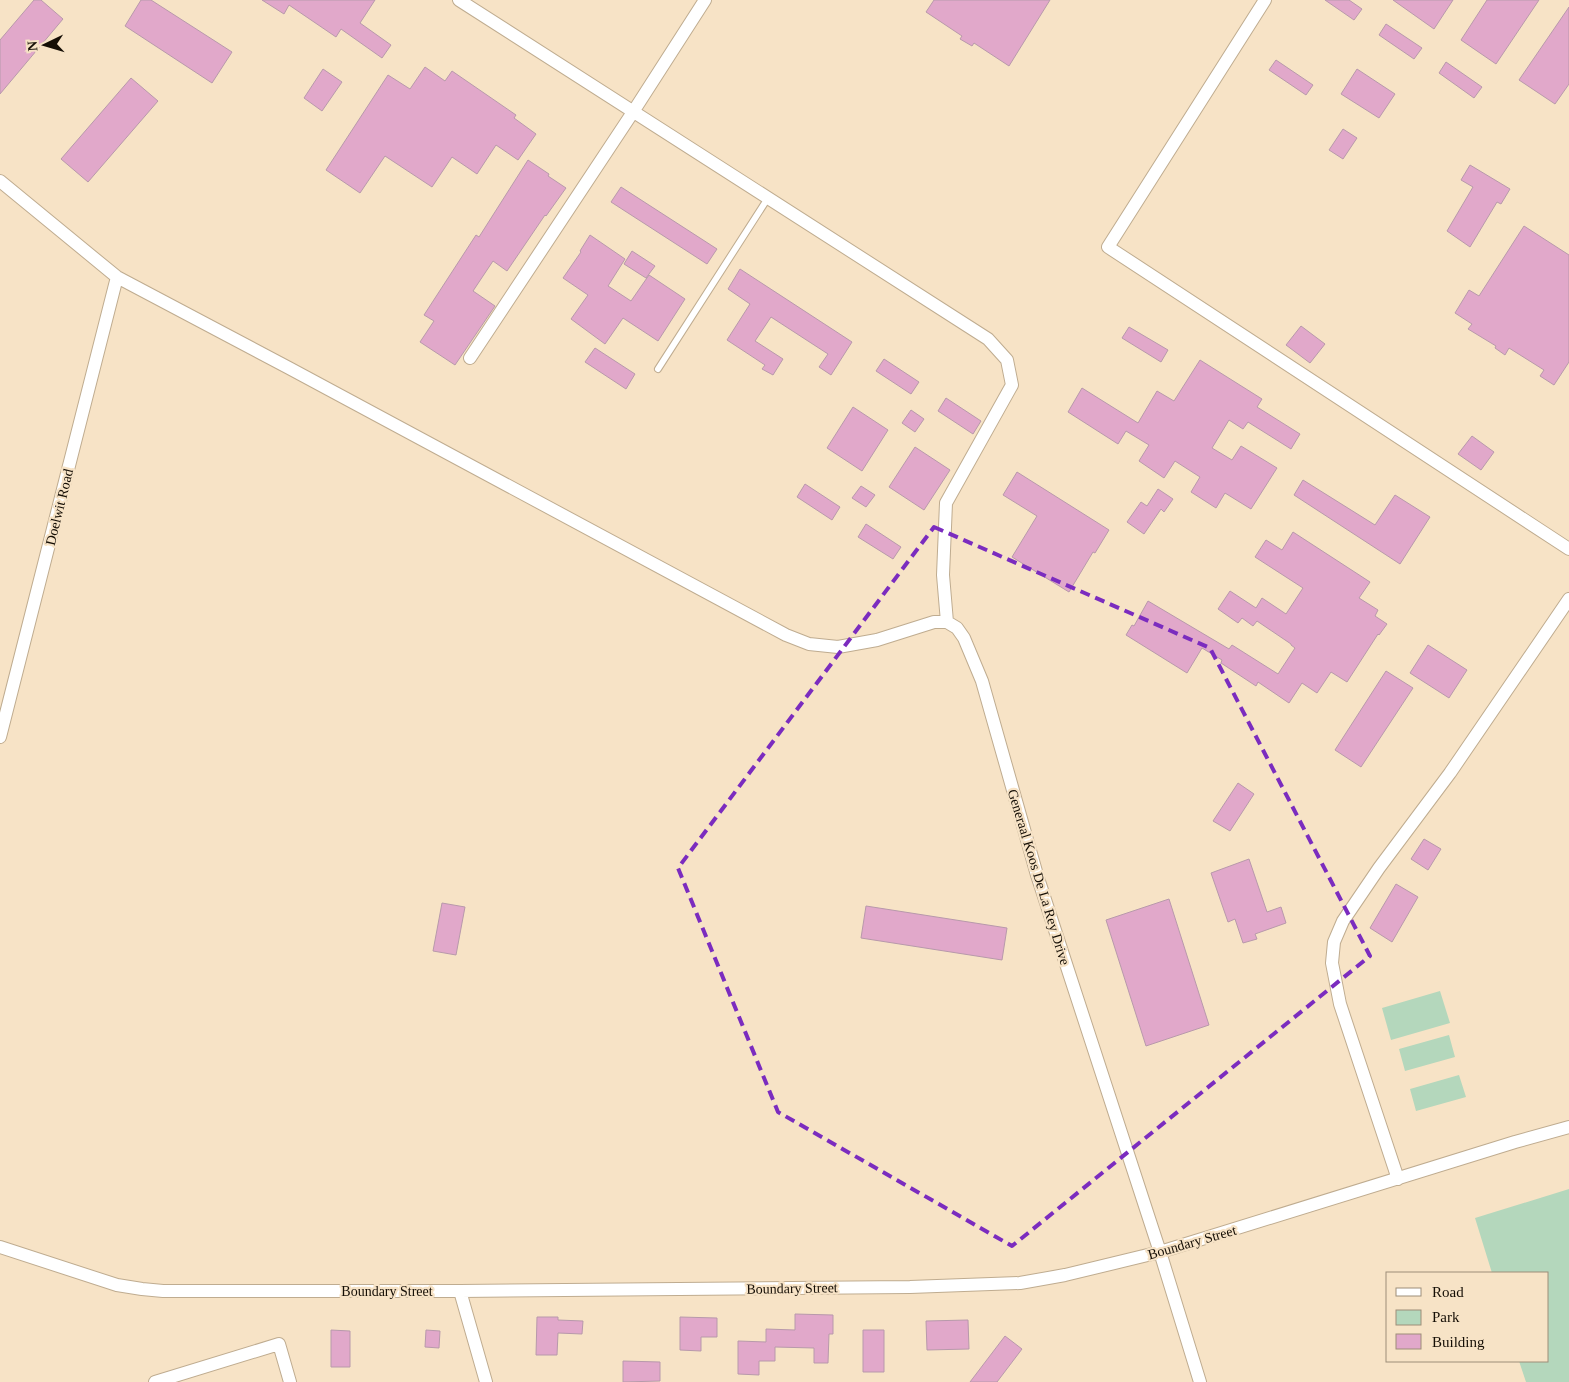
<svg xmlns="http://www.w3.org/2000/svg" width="1569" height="1382" viewBox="0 0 1569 1382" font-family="Georgia,serif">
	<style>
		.green { fill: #b4d7bc }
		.building { fill: #e1a8ca; stroke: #b899ab }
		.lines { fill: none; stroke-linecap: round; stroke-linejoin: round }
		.lane-casing { stroke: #bfac90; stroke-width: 8 }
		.street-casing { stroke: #bfac90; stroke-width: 14 }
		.lane { stroke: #fff; stroke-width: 6 }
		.street { stroke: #fff; stroke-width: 12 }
		.marked { fill: none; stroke: #7b2cbf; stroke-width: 4; stroke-dasharray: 10 6; stroke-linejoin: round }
		.labels { text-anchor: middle; stroke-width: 4.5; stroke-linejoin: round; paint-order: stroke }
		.street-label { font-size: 14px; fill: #150e05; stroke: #f7e3c6 }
	</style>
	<rect width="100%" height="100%" fill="#f7e3c6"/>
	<path class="green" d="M1440 991 1450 1023 1391 1040 1382 1008Z
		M1449 1035 1455 1057 1405 1071 1399 1049Z
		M1459 1075 1466 1097 1416 1111 1410 1089Z
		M1569 1189V1382H1526L1519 1361H1548V1273H1492L1475 1218Z"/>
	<path class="building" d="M34 0H41L63 19 0 94V40Z
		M141 0H151L232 52 212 83 125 26Z
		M262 0H375L360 23 391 45 382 58 341 29 336 37 289 5 284 14Z
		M934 0H1050L1009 66 974 43 972 46 960 39 962 36 926 12Z
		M1325 0H1349L1362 9 1354 20Z
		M1393 0H1453L1434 29Z
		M1487 0H1539L1496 64 1461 40Z
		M1569 7V84L1555 104 1519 80Z
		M1386 24 1422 48 1414 59 1379 35Z
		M1276 60 1313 85 1306 95 1269 70Z
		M1446 62 1482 87 1474 98 1439 73Z
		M425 67 445 81 452 71 516 115 514 118 536 134 518 160 496 145 477 174 452 157 432 187 385 156 360 193 326 170 388 75 410 89Z
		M323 69 342 82 322 111 304 98Z
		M1357 69 1395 94 1379 118 1341 94Z
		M131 78 158 101 88 182 61 159Z
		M1343 129 1357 138 1343 159 1329 150Z
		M528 160 549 174 548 176 566 188 546 216 545 215 507 271 493 261 473 291 495 306 455 365 420 342 434 321 424 315 476 235 479 237Z
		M1470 165 1510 189 1501 204 1497 202 1470 247 1447 231 1473 187 1461 180Z
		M621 187 717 249 707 264 611 202Z
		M1524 226 1569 255V362L1554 385 1540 376 1544 370 1509 348 1505 355 1495 348 1496 346 1468 329 1472 324 1455 313 1469 290 1479 296Z
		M590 235 625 259 608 286 631 301 649 275 685 299 658 341 623 318 605 344 571 319 588 295 563 278 581 252 580 251Z
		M632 251 655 266 646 278 624 264Z
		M740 269 852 342 831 375 819 367 828 354 771 317 755 341 783 359 773 375 762 369 765 365 727 340 750 304 728 289Z
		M1301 326 1325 344 1310 363 1286 345Z
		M1129 327 1168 350 1161 362 1122 338Z
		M595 348 635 374 626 389 585 362Z
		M884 359 919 382 911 394 876 371Z
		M1200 360 1262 399 1257 407 1300 434 1291 449 1248 422 1243 429 1229 420 1212 448 1232 460 1241 446 1277 468 1251 509 1225 493 1216 508 1191 492 1200 477 1175 461 1164 478 1139 461 1149 445 1126 431 1118 444 1068 412 1082 388 1138 423 1157 391 1174 401Z
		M946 398 981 421 973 434 938 411Z
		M853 407 888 430 862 471 827 448Z
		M911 410 924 419 915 432 902 423Z
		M1472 436 1494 452 1481 470 1458 454Z
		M915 447 950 470 924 510 889 487Z
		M1017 472 1109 530 1095 553 1093 552 1069 592 1012 557 1037 516 1003 495Z
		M1303 480 1375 525 1395 495 1430 517 1400 564 1294 495Z
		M805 484 840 507 832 520 797 497Z
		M861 486 875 495 866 507 852 498Z
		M1158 489 1173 499 1164 512 1161 509 1144 534 1127 522 1141 502 1147 506Z
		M866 524 901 547 893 559 858 537Z
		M1293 532 1370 582 1359 598 1378 610 1375 616 1387 624 1379 635 1378 634 1347 682 1331 672 1317 693 1302 683 1289 703 1258 682 1256 686 1221 663 1222 660 1202 648 1187 673 1126 635 1132 625 1134 626 1148 601 1229 649 1232 645 1278 674 1295 648 1291 645V644L1257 621 1253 626 1242 618 1238 623 1218 609 1230 591 1256 608 1262 598 1286 614 1303 588 1255 557 1266 540 1282 550Z
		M1428 645 1467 670 1449 698 1410 673Z
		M1386 671 1413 688 1361 767 1335 750Z
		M1238 783 1254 794 1230 831 1213 821Z
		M1424 839 1441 849 1428 870 1411 859Z
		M1249 859 1267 912 1281 907 1286 923 1255 934 1257 939 1243 943 1235 919 1228 922 1211 873Z
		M1396 884 1418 897 1392 942 1370 928Z
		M1169 899 1209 1025 1146 1046 1106 920Z
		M442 903 465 907 456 955 433 951Z
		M866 906 1007 928 1002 960 861 938Z
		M795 1314 833 1315V1334H829L828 1363H814V1348L775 1347V1361H759V1375L738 1374V1341L766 1342V1329L795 1330Z
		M537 1317H558V1320L583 1321 582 1334 558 1333 557 1355H536Z
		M680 1317 717 1318V1337H701V1351L680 1350Z
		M968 1320 969 1349 927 1350 926 1321Z
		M331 1330 350 1331V1367H331Z
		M426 1330 440 1331 439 1348 425 1347Z
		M863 1330H884V1372H863Z
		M1005 1336 1022 1349 997 1382H970Z
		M623 1361 660 1362V1381L623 1382Z"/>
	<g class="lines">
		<g class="lane-casing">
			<path id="lane" d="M658 369 768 198"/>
		</g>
		<g class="street-casing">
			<path id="street" d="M459 0 988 339 1007 360 1012 385 946 503 943 575 947 622 957 628 964 638 982 681 1037 875 1160 1252 1200 1382
				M1265 0 1108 247 1569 549
				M0 181 117 277 289 368 786 635 809 644 838 647 877 640 934 622H947
				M470 358 633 112 705 0
				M0 737 117 277
				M1398 1179 1340 1004 1332 963 1334 942 1343 921 1379 868 1450 773 1569 599
				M0 1247 117 1285 142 1289 163 1291H460L910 1287 1020 1283 1065 1275 1160 1252 1515 1142 1569 1127
				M460 1291 486 1382
				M155 1382 279 1344 290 1382"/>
		</g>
		<use href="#lane" class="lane"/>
		<use href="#street" class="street"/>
	</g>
	<path class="marked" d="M934 527 1210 648 1370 956 1012 1246 778 1112 678 868Z"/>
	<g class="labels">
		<g class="street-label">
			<text transform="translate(59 507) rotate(-76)" y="5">Doelwit Road</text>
			<text transform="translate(1039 877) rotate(73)" y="5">Generaal Koos De La Rey Drive</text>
			<text transform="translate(1192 1242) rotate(-16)" y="5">Boundary Street</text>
			<text transform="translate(792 1288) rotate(-1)" y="5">Boundary Street</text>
			<text x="387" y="1296">Boundary Street</text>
		</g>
	</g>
	<rect x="1386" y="1272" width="162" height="90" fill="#f7e3c6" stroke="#9d8e79"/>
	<rect x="1396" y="1288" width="25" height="8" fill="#ffffff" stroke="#9d8e79"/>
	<text x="1432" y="1297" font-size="15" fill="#150e05">Road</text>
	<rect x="1396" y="1310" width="25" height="15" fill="#b4d7bc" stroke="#9d8e79"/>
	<text x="1432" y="1322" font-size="15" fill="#150e05">Park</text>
	<rect x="1396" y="1334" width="25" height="15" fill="#e1a8ca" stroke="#9d8e79"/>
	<text x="1432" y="1347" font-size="15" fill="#150e05">Building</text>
	<g transform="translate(45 45) rotate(265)" stroke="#f7e3c6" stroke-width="4" paint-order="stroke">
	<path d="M0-4L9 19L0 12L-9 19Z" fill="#150e05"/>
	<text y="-8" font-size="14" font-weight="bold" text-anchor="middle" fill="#150e05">N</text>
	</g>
</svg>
